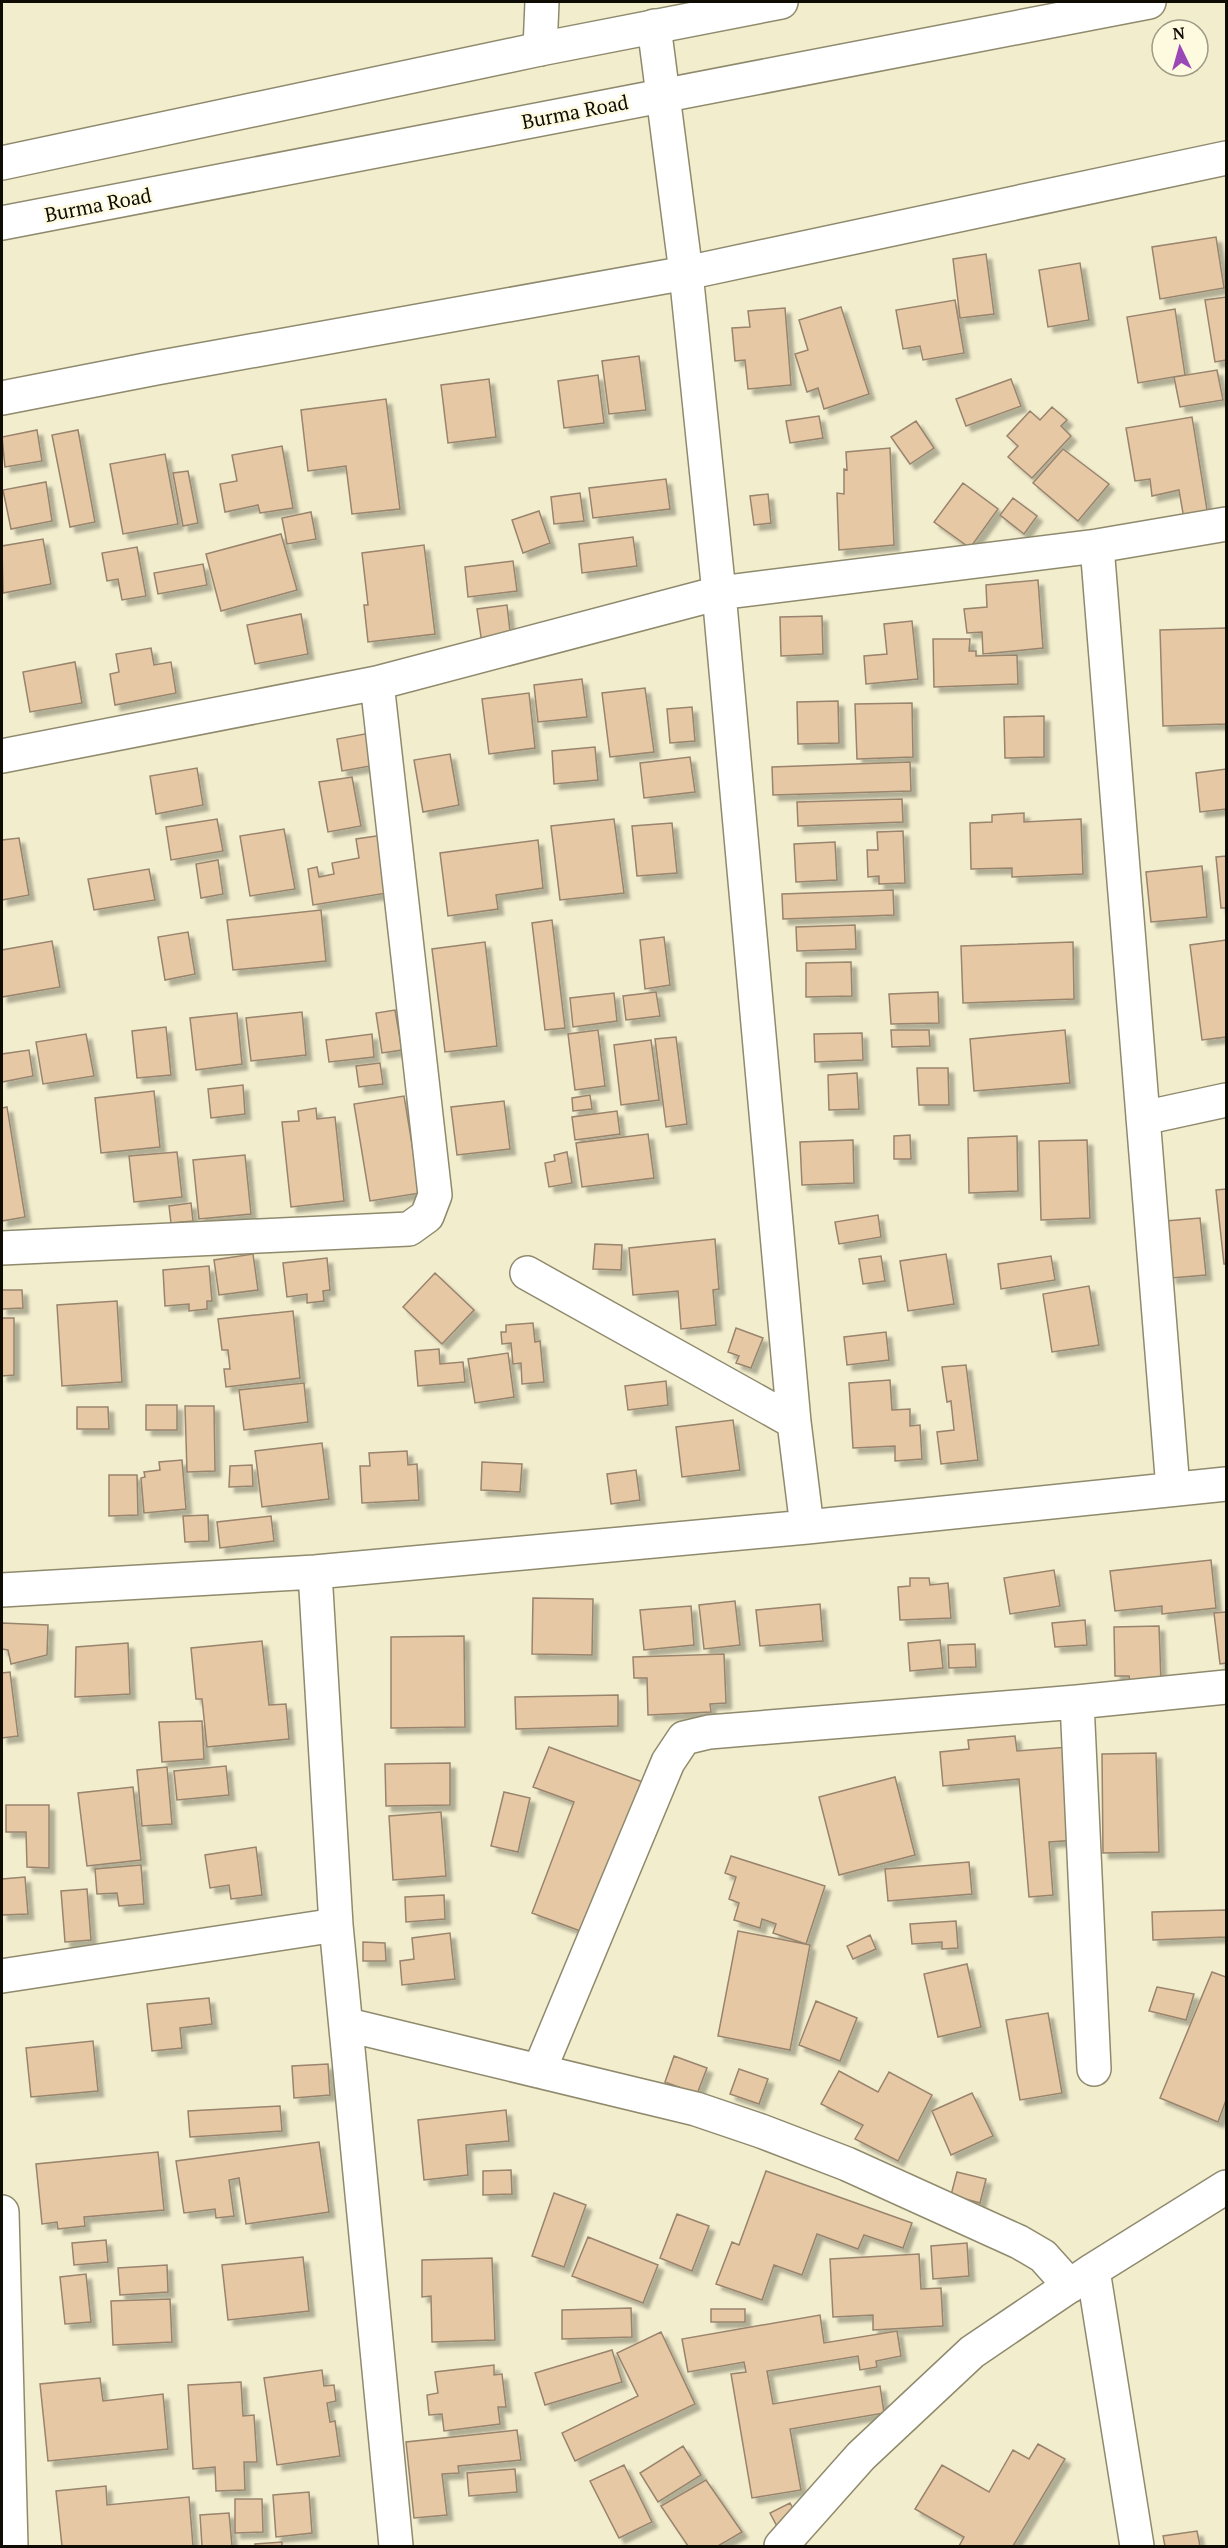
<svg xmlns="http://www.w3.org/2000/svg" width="1228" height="2548" viewBox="0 0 1228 2548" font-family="'PT Serif',serif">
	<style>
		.building { fill: #e6c8a5; stroke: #99846d; stroke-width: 1.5; filter: url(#shadow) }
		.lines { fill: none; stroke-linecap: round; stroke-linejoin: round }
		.minor-casing { stroke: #8f8a6d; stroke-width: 36 }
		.major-casing { stroke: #8f8a6d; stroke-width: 36 }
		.minor { stroke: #fff; stroke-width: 33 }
		.major { stroke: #fff; stroke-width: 33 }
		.labels { text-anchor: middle; stroke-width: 5; stroke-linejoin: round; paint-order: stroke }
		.street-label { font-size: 20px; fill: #0e0c03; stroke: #fefae0 }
	</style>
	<defs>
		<filter id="shadow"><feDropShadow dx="5.5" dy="5.5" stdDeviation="1.5" flood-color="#0004"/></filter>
	</defs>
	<rect width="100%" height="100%" fill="#f2edcd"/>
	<path class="building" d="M1216 237 1224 288 1160 299 1152 247Z
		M986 254 994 314 960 318 953 259Z
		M1080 263 1089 320 1048 327 1039 270Z
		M1226 297V360L1215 362 1205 300Z
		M955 300 964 353 923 360 920 346 903 349 896 310Z
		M841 307 869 394 824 409 818 388 807 392 795 354 808 350 799 320Z
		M785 308 791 385 748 389 745 360 735 361 732 328 750 327 748 311Z
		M1175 309 1185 375 1138 383 1127 317Z
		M639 356 646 410 609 414 602 361Z
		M1217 370 1223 400 1180 407 1174 377Z
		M598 375 604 423 564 428 558 381Z
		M489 379 496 437 448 443 441 385Z
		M1011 379 1021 406 966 426 956 399Z
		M386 399 400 509 352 514 346 466 308 471 301 410Z
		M1052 407 1067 420 1061 426 1071 436 1032 478 1008 457 1018 446 1007 436 1030 411 1040 420Z
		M819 416 823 438 790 443 786 421Z
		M1192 417 1208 516 1184 519 1179 490 1152 496 1150 479 1135 481 1126 428Z
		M916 421 934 448 910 464 891 437Z
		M37 430 42 461 5 467 2 437Z
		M78 430 95 522 70 527 52 435Z
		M282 446 293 508 260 513 258 505 225 512 220 484 237 481 232 455Z
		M890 448 894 545 839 550 837 493 844 494V469L847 470 846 452Z
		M1063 449 1109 484 1078 521 1033 483Z
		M165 454 178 524 123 534 110 464Z
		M188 471 198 523 183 526 173 473Z
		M666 479 670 509 593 518 589 488Z
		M46 482 52 521 11 529 3 490Z
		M963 483 998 509 970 548 934 522Z
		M580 493 584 521 554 524 551 497Z
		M768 494 771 523 754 525 750 496Z
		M1013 498 1037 516 1024 534 1000 515Z
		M539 511 550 543 523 553 512 520Z
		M311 512 316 539 287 544 282 518Z
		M281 534 297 590 221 611 206 554Z
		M633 537 637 566 582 573 579 544Z
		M43 539 51 584 3 593 2 546Z
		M424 545 435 634 368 642 364 605H368L362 553Z
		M137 547 146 596 122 600 118 579 107 581 102 553Z
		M513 561 517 591 468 597 465 567Z
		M203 564 207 585 158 594 154 573Z
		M1038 580 1043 648 983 654 982 632 967 633 964 609 987 607 986 585Z
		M507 605 511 640 482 644 477 609Z
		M301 614 308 654 255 664 247 625Z
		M822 616 823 654 781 656 780 617Z
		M912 621 918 679 866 684 864 656 887 654 884 624Z
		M1226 628V724L1163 726 1160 630Z
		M933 639H970L969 651H976V656L1017 655 1018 684 934 687Z
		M151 648 154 665 171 662 176 693 115 705 110 674 119 672 116 654Z
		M75 662 82 703 30 712 23 672Z
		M582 679 587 717 538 722 534 685Z
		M645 688 654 752 610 757 602 693Z
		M529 693 535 748 489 754 482 699Z
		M838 701 839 743 798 744 797 702Z
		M912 703 913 757 857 759 855 704Z
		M692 707 695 741 670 743 667 709Z
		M1044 716V757L1005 758 1004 717Z
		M370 733 376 765 342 771 337 739Z
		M595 747 598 780 554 784 552 751Z
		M450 754 459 805 423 812 414 760Z
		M690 757 695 792 644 798 640 763Z
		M910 762 911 791 773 795 772 767Z
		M197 768 203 805 156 814 150 776Z
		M1226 769V809L1200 812 1196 773Z
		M352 777 361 826 328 832 319 782Z
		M902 799 903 822 798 826 797 802Z
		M1024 813V822L1081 819 1083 874 1012 877V868L971 869 970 823 992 822V815Z
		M217 819 223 851 171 860 166 827Z
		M614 819 624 893 560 900 551 826Z
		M672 823 677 873 637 876 632 826Z
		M284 829 295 889 250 896 240 836Z
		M903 831 905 883 879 884V876L868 877 867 850H878L877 832Z
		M383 835 393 892 313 905 308 869 317 867 319 877 334 874 332 863 359 858 356 839Z
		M19 838 29 895 2 900V840Z
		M538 840 543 888 496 895 498 909 448 916 440 853Z
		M835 842 837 880 796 882 794 844Z
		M1226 856V908H1221L1216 857Z
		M218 860 223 894 201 898 196 864Z
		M1202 866 1207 917 1151 922 1146 872Z
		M149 869 155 900 94 910 88 879Z
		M893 890 894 915 783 919 782 894Z
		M321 910 326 961 233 970 227 920Z
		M552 920 565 1028 545 1030 532 923Z
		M855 925 856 949 797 951 796 927Z
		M188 932 195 974 165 980 158 937Z
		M664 937 670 985 645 989 640 940Z
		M1226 940V1037L1202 1040 1190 945Z
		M52 941 60 987 2 997V950Z
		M485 942 497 1046 445 1052 432 949Z
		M1073 942 1074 999 963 1003 961 946Z
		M851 962 852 996 806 997V963Z
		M656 992 660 1016 626 1020 623 996Z
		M938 992 939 1023 891 1024 889 994Z
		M614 993 617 1021 573 1027 570 998Z
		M395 1010 402 1050 382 1053 376 1013Z
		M302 1012 306 1055 251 1061 246 1018Z
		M237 1013 242 1064 196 1070 190 1018Z
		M166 1027 171 1075 137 1078 132 1031Z
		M598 1030 605 1086 575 1090 568 1034Z
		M891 1030H929L930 1046 892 1047Z
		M1065 1030 1070 1083 974 1091 970 1039Z
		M862 1033 863 1060 815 1062 814 1034Z
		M86 1034 94 1076 43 1084 36 1042Z
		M372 1034 374 1057 329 1062 326 1040Z
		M676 1037 687 1124 666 1127 655 1039Z
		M651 1040 659 1100 621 1105 614 1045Z
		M29 1050 33 1076 2 1082V1054Z
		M380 1063 383 1084 359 1087 356 1066Z
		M917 1068H948L949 1105H919Z
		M857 1073 859 1109 829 1110 828 1075Z
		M243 1085 245 1114 211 1118 208 1089Z
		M154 1091 160 1147 101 1153 95 1098Z
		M590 1095 592 1109 573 1111 572 1098Z
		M404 1096 420 1193 370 1201 354 1104Z
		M504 1101 510 1149 457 1155 451 1107Z
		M7 1107 25 1217 2 1221V1108Z
		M316 1108 317 1119 335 1117 344 1201 291 1207 282 1122 299 1121 298 1111Z
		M617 1111 620 1134 575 1140 572 1117Z
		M648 1134 654 1178 582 1187 576 1143Z
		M910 1135 911 1159H894V1136Z
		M1017 1136 1018 1191 969 1193 968 1138Z
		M853 1140 854 1183 802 1185 800 1142Z
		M1087 1140 1090 1218 1041 1220 1039 1141Z
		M177 1152 182 1197 134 1202 129 1156Z
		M567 1152 572 1183 549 1187 545 1163 555 1161 554 1155Z
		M245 1155 251 1214 199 1219 193 1160Z
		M1226 1189V1264H1224L1216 1190Z
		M191 1203 193 1221 171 1223 169 1206Z
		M878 1215 881 1237 839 1244 835 1222Z
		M1200 1218 1206 1275 1171 1278 1166 1221Z
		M715 1239 719 1289 713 1290 716 1325 681 1329 678 1291 633 1295 629 1248Z
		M595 1244 622 1245 621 1270 593 1269Z
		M253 1254 258 1290 219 1295 214 1260Z
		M946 1254 954 1304 908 1311 900 1261Z
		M881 1256 885 1281 863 1284 859 1259Z
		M1051 1256 1055 1280 1001 1289 998 1264Z
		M327 1258 330 1290 323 1291 324 1301 307 1303V1294L287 1297 283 1263Z
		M209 1266 212 1301H207V1309L189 1311V1304L165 1306 163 1270Z
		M435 1273 474 1310 442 1344 403 1307Z
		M1089 1286 1099 1345 1052 1352 1043 1294Z
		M2 1290H22L23 1308 2 1309Z
		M117 1301 122 1382 62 1386 57 1305Z
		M293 1311 300 1378 226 1387 224 1369H230L228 1350H222L218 1319Z
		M2 1318H14V1375L2 1376Z
		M533 1323 535 1342 540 1341 544 1382 522 1384 521 1363 513 1364 511 1343 502 1344 501 1332H506V1325Z
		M736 1328 763 1338 751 1368 736 1363 739 1356 728 1352Z
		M886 1332 889 1360 847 1365 844 1337Z
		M439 1349 440 1364 463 1362 465 1382 418 1386 415 1351Z
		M508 1353 514 1397 475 1403 468 1359Z
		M966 1365 978 1460 941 1464 937 1432 954 1430 951 1401 947 1402 942 1367Z
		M890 1380 892 1410 910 1409V1426L920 1425 922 1459 895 1461V1446L853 1448 849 1383Z
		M666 1381 668 1405 628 1410 625 1386Z
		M304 1383 308 1422 244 1430 239 1390Z
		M146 1405H177V1430H146Z
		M185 1406H214L215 1471 187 1472Z
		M77 1407H108L109 1429H77Z
		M733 1420 740 1470 682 1477 676 1427Z
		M322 1443 329 1499 262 1507 255 1451Z
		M407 1451 408 1465 417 1464 419 1500 362 1503 360 1466H370L369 1453Z
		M182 1460 186 1509 144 1513 141 1478 145 1477 144 1472 160 1470 159 1462Z
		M482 1462 522 1464 520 1492 481 1490Z
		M252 1465 253 1486 229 1487 230 1466Z
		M636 1470 640 1500 611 1504 607 1474Z
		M109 1475H137L138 1515 109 1516Z
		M208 1515 209 1541 185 1542 183 1516Z
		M271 1516 274 1541 220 1548 217 1522Z
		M1211 1560 1216 1608 1162 1614V1606L1115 1611 1110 1571Z
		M1054 1570 1060 1606 1010 1614 1004 1578Z
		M910 1578H929L930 1585 948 1583 951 1618 900 1620 898 1587 910 1586Z
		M533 1598 593 1599 592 1655 532 1654Z
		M735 1601 740 1645 704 1649 699 1605Z
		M820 1604 823 1641 760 1646 756 1610Z
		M691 1606 694 1645 644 1650 640 1610Z
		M1226 1612V1663L1220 1664 1214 1613Z
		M1085 1620 1087 1645 1055 1647 1052 1623Z
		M2 1623 48 1625 47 1655 11 1664 8 1650 2 1649Z
		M1159 1626 1161 1682 1130 1683 1129 1676H1115L1114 1627Z
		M464 1636 465 1727 391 1728V1637Z
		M940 1640 943 1668 910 1671 908 1643Z
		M262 1641 269 1705 286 1704 289 1739 207 1747 202 1699H196L191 1648Z
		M128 1643 130 1694 75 1697 76 1647Z
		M975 1644 976 1667 949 1668 948 1645Z
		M724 1654 726 1703 710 1704 711 1712 648 1715 647 1678H634L633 1657Z
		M10 1672 18 1736 2 1738V1673Z
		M618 1695V1726L516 1729 515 1697Z
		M202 1721 204 1759 162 1762 159 1722Z
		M1015 1736 1017 1751 1069 1747 1077 1840 1049 1842 1053 1895 1029 1897 1019 1779 943 1786 940 1752 969 1749 968 1740Z
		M549 1747 648 1784 591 1935 532 1913 574 1802 533 1787Z
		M1156 1753 1159 1852 1103 1853 1102 1754Z
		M450 1763V1805L386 1806 385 1764Z
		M226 1766 229 1795 177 1800 174 1771Z
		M167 1767 172 1824 142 1826 137 1770Z
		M895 1777 915 1855 839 1875 819 1797Z
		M133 1787 141 1860 87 1866 78 1793Z
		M504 1792 530 1798 518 1852 491 1846Z
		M6 1805H49V1868L27 1867 26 1832H6Z
		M441 1812 446 1876 393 1880 389 1816Z
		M256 1847 262 1895 231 1899 229 1885 210 1888 205 1855Z
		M731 1856 825 1886 806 1944 773 1933 776 1924 762 1919 760 1928 734 1920 739 1903 729 1899 736 1877 725 1873Z
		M969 1862 972 1894 888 1901 885 1869Z
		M141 1865 144 1904 119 1906 117 1893 97 1894 95 1869Z
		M25 1877 28 1914 2 1915V1879Z
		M87 1889 91 1940 65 1942 61 1891Z
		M444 1895 445 1919 406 1922 405 1897Z
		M1226 1910V1937L1153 1940 1152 1912Z
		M956 1921 958 1948 942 1949V1942L912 1944 910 1924Z
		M738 1931 810 1945 790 2050 718 2036Z
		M450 1933 455 1979 402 1985 400 1961 414 1959 412 1938Z
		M870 1935 876 1949 853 1959 847 1946Z
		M363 1942 385 1943 386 1961H363Z
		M967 1964 981 2027 938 2037 924 1974Z
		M1212 1972 1226 1977V2100L1218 2122 1160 2098Z
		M1157 1987 1194 1994 1186 2020 1149 2011Z
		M209 1998 212 2024 180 2028 182 2048 152 2051 147 2004Z
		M816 2001 857 2018 840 2061 799 2045Z
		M1048 2013 1062 2093 1020 2100 1006 2020Z
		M93 2041 98 2091 31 2097 26 2048Z
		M674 2056 707 2068 697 2094 665 2082Z
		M328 2064 330 2095 294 2098 292 2066Z
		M739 2069 768 2079 759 2104 730 2094Z
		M839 2071 878 2092 889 2072 932 2095 898 2161 855 2139 863 2125 821 2104Z
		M972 2093 993 2136 951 2155 932 2111Z
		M280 2106 282 2131 190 2137 188 2111Z
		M506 2110 509 2141 466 2145 468 2175 424 2180 418 2120Z
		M319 2142 329 2212 246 2224 239 2178 229 2180 234 2216 216 2218 215 2209 184 2213 176 2161Z
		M158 2152 164 2210 84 2217 85 2226 58 2229 57 2222 42 2224 36 2164Z
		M511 2170 512 2194 483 2195V2171Z
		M766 2171 912 2223 903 2248 864 2235 858 2249 817 2234 802 2275 774 2265 762 2300 716 2284 732 2242 739 2245Z
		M957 2172 986 2179 980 2203 951 2195Z
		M554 2193 586 2205 564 2267 532 2256Z
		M677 2214 709 2226 692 2271 660 2258Z
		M588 2237 658 2265 643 2303 572 2276Z
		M106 2240 108 2262 74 2265 72 2243Z
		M967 2243 969 2276 933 2279 931 2246Z
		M919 2254 921 2289 941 2288 943 2326 873 2330V2315L833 2317 830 2259Z
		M303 2257 309 2311 228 2320 222 2265Z
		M492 2258 495 2340 432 2342 431 2296 422 2297V2260Z
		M167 2265 168 2292 120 2295 118 2268Z
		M86 2274 91 2322 65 2324 60 2277Z
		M170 2299 172 2342 113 2345 111 2301Z
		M631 2308 632 2337 562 2339V2310Z
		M711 2309H745V2322H711Z
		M820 2315 824 2343 897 2331 901 2356 876 2361 877 2367 860 2370 858 2356 767 2371 773 2404 880 2386 884 2413 790 2429 801 2490 752 2498 731 2374 746 2372 744 2362 688 2372 682 2339Z
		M661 2332 695 2404 575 2461 562 2433 638 2396 617 2353Z
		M612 2350 622 2382 545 2405 535 2373Z
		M494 2365V2375L502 2374 506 2407H498L500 2424 444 2431 442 2414 429 2415 427 2395 438 2393 435 2372Z
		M322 2370 324 2386 334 2385 336 2401 327 2403 330 2422 335 2421 340 2456 277 2465 264 2378Z
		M100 2378 103 2401 163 2394 168 2449 48 2461 40 2384Z
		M241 2382 243 2416 254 2415 257 2462H244L245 2490 216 2491 215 2467 193 2469 188 2385Z
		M517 2430 521 2460 458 2466 459 2473 442 2474 447 2515 414 2518 406 2442Z
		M1038 2444 1065 2459 1013 2546H959L964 2537 915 2509 942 2465 989 2492 1013 2450 1029 2459Z
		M683 2446 701 2475 658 2502 640 2473Z
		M624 2465 652 2522 619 2538 590 2481Z
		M515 2469 517 2492 469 2496 467 2473Z
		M706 2480 742 2532 718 2546H688L661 2506Z
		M106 2486 107 2505 189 2497 193 2546H62L56 2491Z
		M309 2492 312 2533 276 2537 273 2495Z
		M235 2499H262L263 2532 235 2533Z
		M790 2503 799 2519 779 2530 770 2513Z
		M229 2513 232 2546H202L200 2515Z
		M1197 2531 1200 2546H1165L1163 2536Z
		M282 2542V2546H255V2544Z"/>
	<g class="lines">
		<g class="minor-casing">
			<path id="minor" d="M654 26 686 273 719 593 794 1422 807 1527
				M540 49 542 2
				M2 398 156 368 686 273 1226 158
				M1097 546 1173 1489
				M2 756 377 683 719 593 1097 546 1226 524
				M1143 1118 1226 1100
				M2 1248 409 1229 427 1216 435 1195 377 683
				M527 1273 794 1422
				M315 1572 336 1925 396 2546
				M2 1590 315 1572 807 1527 1226 1484
				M1077 1702 1094 2069
				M2 1976 336 1925
				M348 2025 696 2109 761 2131 847 2164 1019 2242 1043 2256 1070 2286
				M539 2071 668 1762 684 1738 709 1732 1077 1702 1226 1687
				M2 2212 11 2546
				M1093 2270 1226 2187
				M781 2546 861 2456 972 2352 1093 2270 1137 2546"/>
		</g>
		<g class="major-casing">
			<path id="major" d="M2 163 540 49 781 2
				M2 223 1149 2"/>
		</g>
		<use href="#minor" class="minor"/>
		<use href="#major" class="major"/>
	</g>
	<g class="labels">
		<g class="street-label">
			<text transform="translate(575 112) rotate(-11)" y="7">Burma Road</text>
			<text transform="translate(98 205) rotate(-11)" y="7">Burma Road</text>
		</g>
	</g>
	<rect width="1228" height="2548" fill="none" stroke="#0e0c03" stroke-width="6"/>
	<g transform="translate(1180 48) rotate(355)"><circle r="28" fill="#fefae0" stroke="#9e9b88" stroke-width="1.5"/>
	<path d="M0-4.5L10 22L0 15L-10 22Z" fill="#9b48b7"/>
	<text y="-9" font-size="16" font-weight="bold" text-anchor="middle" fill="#0e0c03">N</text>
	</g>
</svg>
